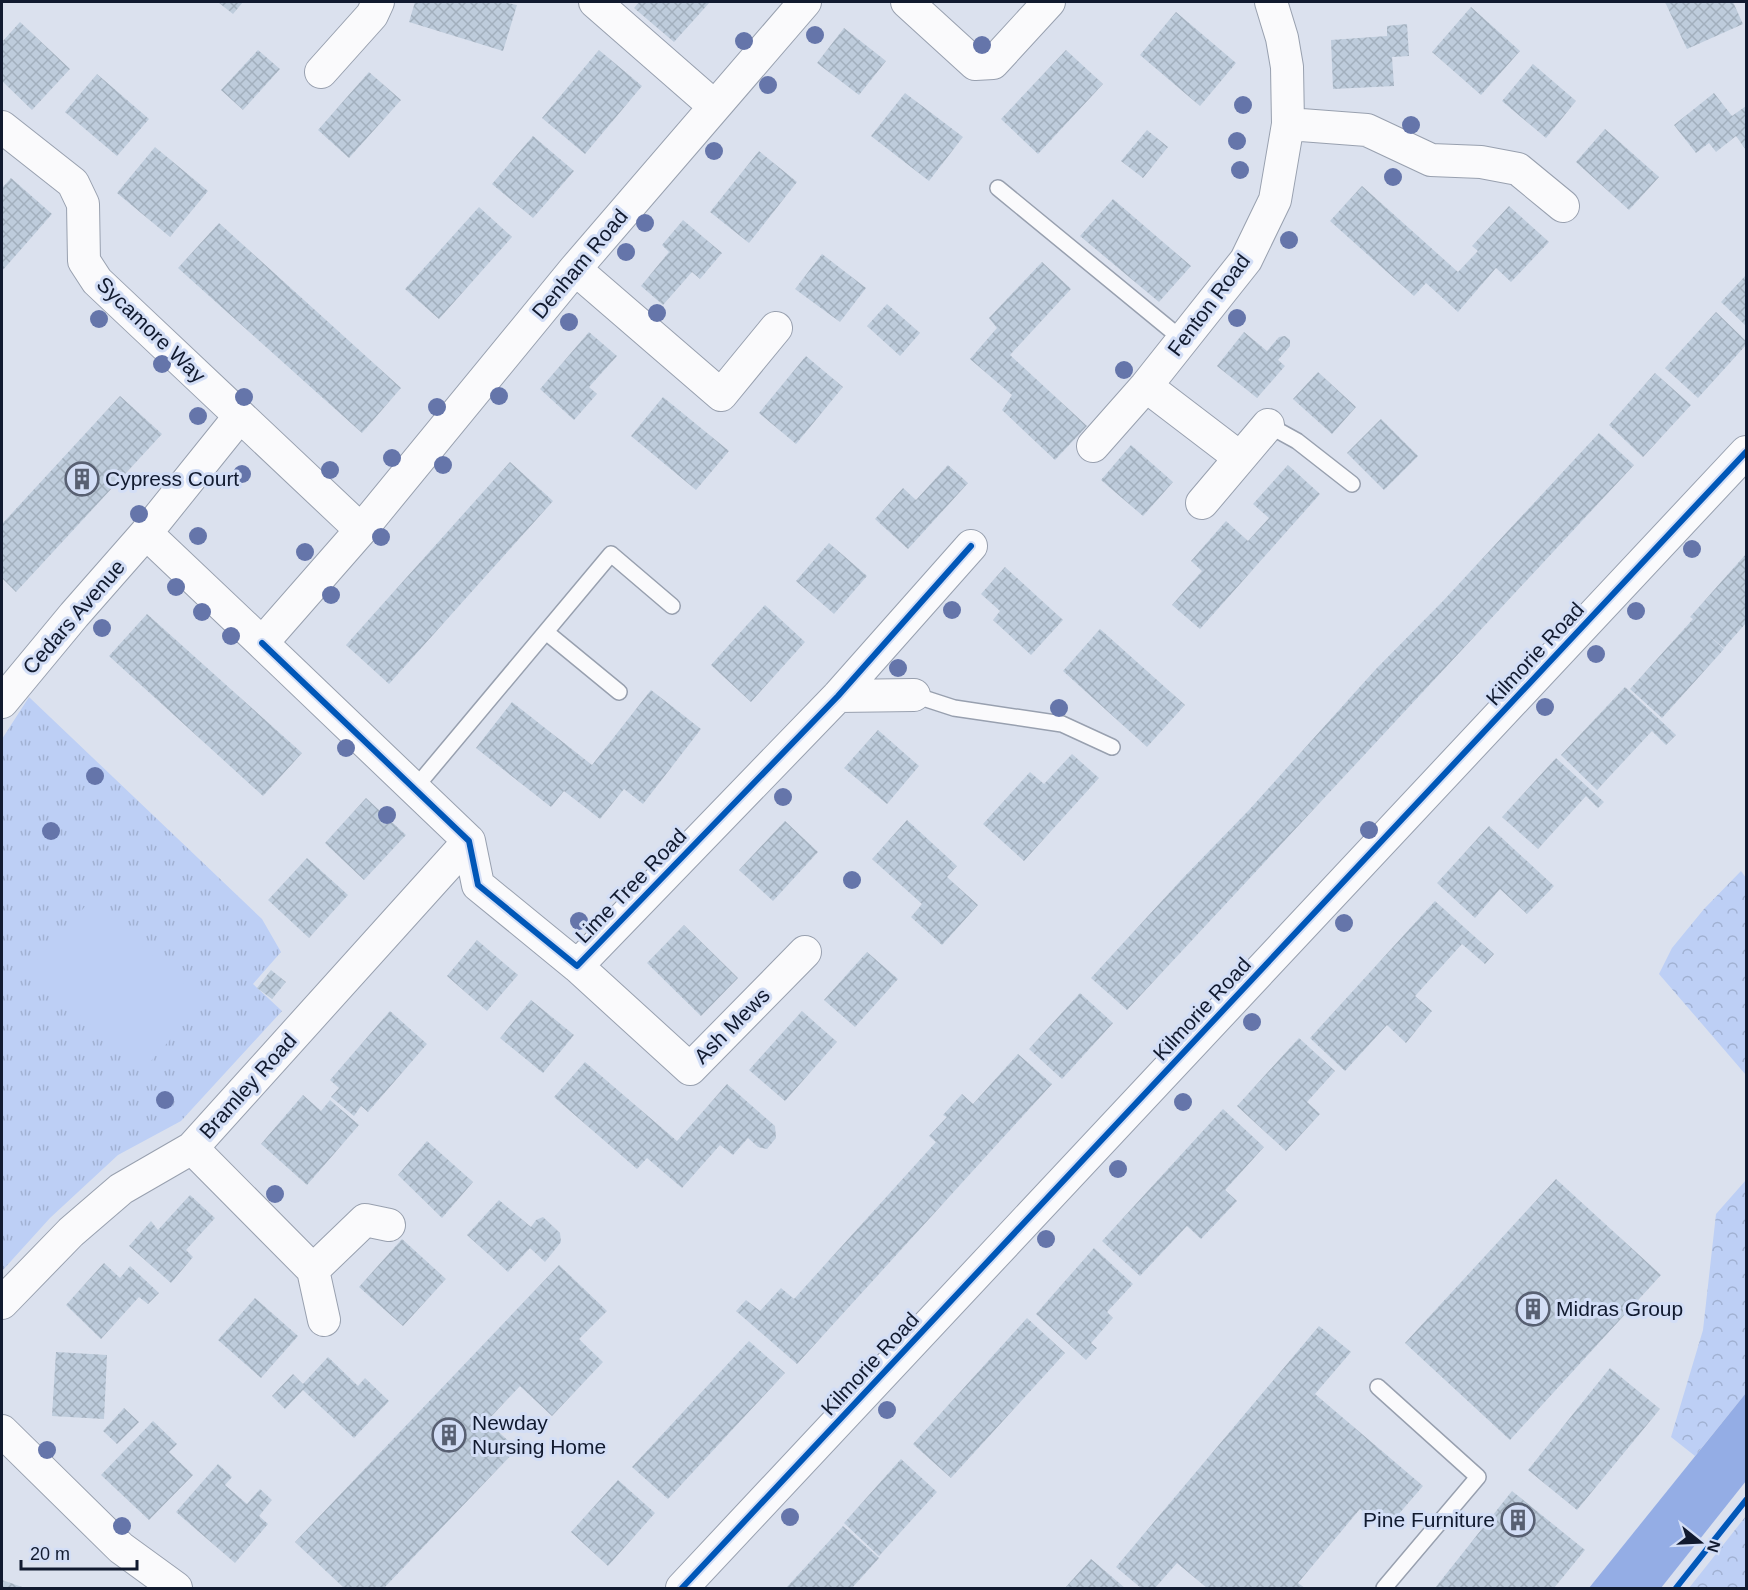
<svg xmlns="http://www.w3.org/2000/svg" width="1748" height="1590" viewBox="0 0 1748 1590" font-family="Arial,sans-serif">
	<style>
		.grass { fill: url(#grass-tufts) }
		.forest { fill: url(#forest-crowns) }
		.pitch { fill: #bdcff5 }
		.water { fill: #94ade5 }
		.building { fill: url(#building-cross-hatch) }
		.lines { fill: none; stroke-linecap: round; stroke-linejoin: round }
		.lane-casing { stroke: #98a0af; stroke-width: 18 }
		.street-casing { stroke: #98a0af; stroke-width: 34 }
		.lane { stroke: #fafafc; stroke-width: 15 }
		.street { stroke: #fafafc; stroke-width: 32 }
		.cycleway-casing { stroke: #d3def6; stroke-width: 10 }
		.cycleway { stroke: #0057b8; stroke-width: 6 }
		.tree { fill: #6575aa }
		.labels { text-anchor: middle; stroke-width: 6; stroke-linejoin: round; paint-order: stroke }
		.street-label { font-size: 21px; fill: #111a2f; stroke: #d3def6 }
		.poi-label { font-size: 21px; fill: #111a2f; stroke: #d3def6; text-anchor: start }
	</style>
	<defs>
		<pattern id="grass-tufts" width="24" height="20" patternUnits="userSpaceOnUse" patternTransform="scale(1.5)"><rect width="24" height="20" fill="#bdcff5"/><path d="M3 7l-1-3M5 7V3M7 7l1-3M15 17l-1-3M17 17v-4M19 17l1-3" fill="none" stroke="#a1b1d2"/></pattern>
		<pattern id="forest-crowns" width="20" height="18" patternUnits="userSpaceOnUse" patternTransform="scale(1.5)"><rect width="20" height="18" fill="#bdcff5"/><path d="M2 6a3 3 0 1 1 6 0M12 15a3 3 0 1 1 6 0" fill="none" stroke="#a1b1d2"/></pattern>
		<pattern id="building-cross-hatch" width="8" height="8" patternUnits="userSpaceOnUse" patternTransform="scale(1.5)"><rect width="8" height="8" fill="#beccdc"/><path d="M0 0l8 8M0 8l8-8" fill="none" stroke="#a2afbd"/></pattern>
	</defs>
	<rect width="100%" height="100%" fill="#dbe1ee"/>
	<path class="grass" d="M29 697 262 919 281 952 253 984 282 1011 181 1121 118 1155 50 1218 2 1271V739Z"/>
	<path class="forest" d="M1741 871 1746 878V1075L1659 974 1672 948 1704 909Z
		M1746 1180V1393L1695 1456 1671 1437 1703 1330 1716 1214Z
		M1746 1516V1588H1689Z"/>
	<path class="pitch" d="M91 900 204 1002 142 1071 29 969Z"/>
	<path class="water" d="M1746 1393V1481L1661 1588H1589Z"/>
	<path class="building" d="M218 2H243L233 14Z
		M415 2H504L517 5 503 51 409 22Z
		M639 2H710L674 42 634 8Z
		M1665 2H1733L1743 24 1687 49Z
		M1471 7 1520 51 1481 95 1432 52Z
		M1176 12 1236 63 1200 106 1140 55Z
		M20 22 70 69 32 110 2 81V42Z
		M1407 24 1409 56 1392 57 1394 86 1333 89 1331 40 1387 36V26Z
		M844 28 886 61 859 95 817 63Z
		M258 50 280 69 243 110 221 90Z
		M599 50 642 86 585 154 542 118Z
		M1066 50 1103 84 1038 154 1001 119Z
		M1533 64 1576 101 1546 138 1502 101Z
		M369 72 401 100 349 158 318 130Z
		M97 74 149 119 117 156 65 112Z
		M905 93 963 137 929 181 871 136Z
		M1714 93 1732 116 1746 106V150L1736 136 1716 152 1709 143 1696 153 1674 125Z
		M1605 129 1659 177 1629 210 1576 162Z
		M1147 130 1168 147 1143 178 1121 161Z
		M533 136 574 171 533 218 492 184Z
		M155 147 208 191 170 237 117 193Z
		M759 151 797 182 749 243 710 212Z
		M11 178 52 214 2 271V188Z
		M1362 186 1458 272 1478 251 1472 246 1509 206 1549 242 1511 282 1496 268 1458 312 1426 283 1414 296 1330 221Z
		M1113 199 1191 266 1159 302 1080 236Z
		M479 207 512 237 439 319 405 289Z
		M683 220 722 253 700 279 692 272 663 305 641 286 669 252 662 245Z
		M219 223 401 388 362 433 178 268Z
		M822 254 866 288 840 322 795 289Z
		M1042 262 1071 289 1010 355 1087 426 1055 460 1002 410 1012 395 970 359 997 328 989 318Z
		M1746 275V326L1721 302Z
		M887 304 920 333 900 356 867 326Z
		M1716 312 1746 341V345L1698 398 1665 368Z
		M589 332 617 356 589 387 597 394 574 420 540 389Z
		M1244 332 1267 351 1279 337 1285 336 1290 340V346L1278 360 1285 366 1257 398 1217 366Z
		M806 356 843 387 796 444 759 413Z
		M1318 372 1356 407 1332 434 1293 399Z
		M1655 373 1691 405 1643 457 1609 425Z
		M120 396 162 434 16 592 2 578V524Z
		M663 397 729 451 696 490 631 436Z
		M1381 419 1418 456 1384 490 1347 453Z
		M1599 433 1634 465 1127 1010 1091 978 1183 878 1249 810 1376 669 1443 601Z
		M1131 445 1173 482 1143 516 1101 480Z
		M510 462 553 501 389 684 346 645Z
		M948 465 968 483 908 549 875 519 903 488 916 500Z
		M1288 465 1320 494 1200 629 1172 605 1202 571 1191 561 1226 521 1248 541 1269 518 1253 504Z
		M829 543 867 576 834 614 796 581Z
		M1746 554V623L1724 648 1707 634 1724 649 1662 718 1630 689 1693 619 1690 617Z
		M1005 567 1063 620 1031 655 993 620 1000 611 981 594Z
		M765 605 805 642 751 702 711 665Z
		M147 614 302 753 263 796 109 656Z
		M1100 629 1185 705 1147 747 1063 671Z
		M1625 687 1676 735 1666 745 1652 731 1597 790 1561 755Z
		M651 690 701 729 643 804 624 789 600 819 564 791 551 807 476 748 512 702 592 765Z
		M878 730 919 766 887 804 844 768Z
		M1072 754 1099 778 1024 861 983 824 1030 772 1044 784Z
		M1556 758 1604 802 1598 808 1586 796 1538 849 1502 817Z
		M366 798 406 835 364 880 325 843Z
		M907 820 957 866 947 877 978 905 942 945 911 917 922 904 872 859Z
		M785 821 818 852 773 901 739 870Z
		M1489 826 1554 886 1527 914 1500 889 1475 918 1437 883Z
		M307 858 348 895 309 938 268 900Z
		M1435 901 1494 954 1485 964 1462 944 1415 996 1432 1011 1406 1043 1387 1025 1345 1071 1310 1038Z
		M684 925 738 978 701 1016 647 963Z
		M477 940 518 975 487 1011 447 976Z
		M867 952 898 979 855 1027 824 1000Z
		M271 970 286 982 272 999 257 988Z
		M1080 993 1113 1023 1062 1079 1029 1049Z
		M531 1000 574 1035 543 1073 500 1038Z
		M390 1011 427 1044 368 1112 361 1106 354 1116 331 1097 339 1088 330 1080Z
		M802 1011 837 1042 785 1101 749 1070Z
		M1299 1038 1335 1071 1307 1102 1320 1114 1286 1151 1237 1106Z
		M1018 1054 1052 1084 797 1364 736 1311 746 1300 760 1311 781 1288 794 1299 936 1142 929 1136 947 1117 943 1115 962 1094 973 1104Z
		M585 1062 677 1141 727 1084 775 1126 776 1138 767 1149 758 1147 748 1138 733 1155 720 1145 682 1188 647 1158 637 1169 554 1097Z
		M303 1095 321 1111 330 1100 359 1125 307 1185 261 1144Z
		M1223 1109 1264 1147 1225 1190 1237 1201 1201 1239 1187 1226 1140 1276 1102 1241Z
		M427 1141 473 1182 442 1218 398 1175Z
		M1556 1179 1661 1275 1510 1440 1405 1343Z
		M190 1195 215 1218 186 1250 193 1257 171 1283 129 1246 151 1221 158 1230Z
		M499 1200 531 1227 536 1220 543 1217 560 1233 561 1242 545 1262 530 1248 508 1272 467 1235Z
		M402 1239 446 1279 403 1326 359 1287Z
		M1094 1248 1133 1284 1107 1312 1113 1318 1091 1343 1097 1348 1086 1360 1036 1314Z
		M104 1263 120 1278 130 1266 159 1293 148 1304 139 1297 101 1339 66 1305Z
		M559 1265 607 1311 579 1339 603 1362 552 1416 520 1386 487 1421 517 1449 384 1588H344L295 1542Z
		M255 1298 298 1336 261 1378 218 1340Z
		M1027 1318 1065 1353 951 1478 913 1444Z
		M1319 1326 1351 1352 1315 1394 1423 1486 1385 1530 1360 1509 1298 1583 1305 1588H1207L1177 1563 1155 1588H1141L1116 1567Z
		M749 1341 785 1373 668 1499 632 1467Z
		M56 1352 107 1355 104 1419 52 1416Z
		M328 1357 358 1386 365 1378 389 1401 354 1438 303 1390 285 1409 272 1396 293 1374 303 1384Z
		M1610 1368 1660 1409 1577 1510 1528 1470Z
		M124 1408 139 1422 117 1444 103 1431Z
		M153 1421 177 1444 169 1452 193 1475 149 1520 101 1475Z
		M901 1459 937 1492 879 1556 844 1523Z
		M218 1464 232 1477 225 1485 247 1504 260 1489 272 1500 259 1516 268 1524 235 1563 176 1512Z
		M618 1480 655 1513 608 1566 571 1532Z
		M1512 1491 1585 1550 1554 1588H1435Z
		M843 1526 879 1558 852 1588H786Z
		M1091 1559 1125 1588H1065Z
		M2 1580 25 1588H2Z"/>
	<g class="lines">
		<g class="lane-casing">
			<path id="lane" d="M998 188 1183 340
				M1268 425 1297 441 1352 484
				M546 632 619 692
				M914 695 954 708 1062 724 1112 747
				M415 788 611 554 672 606
				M1378 1387 1478 1477 1384 1588"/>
		</g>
		<g class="street-casing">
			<path id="street" d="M595 2 714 106
				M907 2 975 64 993 63 1049 2
				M321 72 372 15 378 2
				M1288 124 1367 130 1431 160 1481 162 1518 169 1563 206
				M2 127 73 183 83 204 84 261 97 281 361 530 262 643 146 533 240 416
				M575 269 721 395 776 328
				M1146 386 1239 457
				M1093 446 1146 386 1246 260 1275 200 1288 124 1287 67 1282 38 1271 2
				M1202 503 1268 425
				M361 530 575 269 805 2
				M262 643 469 841 478 885 577 966 838 696 971 546
				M838 696 914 695
				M2 702 74 615 146 533
				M577 966 690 1069 805 952
				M192 1148 313 1270
				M2 1303 71 1232 121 1189 192 1148 469 841
				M324 1320 313 1270 365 1220 389 1225
				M2 1431 121 1548 176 1588
				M682 1588 1746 452"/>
		</g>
		<use href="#lane" class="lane"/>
		<use href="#street" class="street"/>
		<g class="cycleway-casing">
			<path id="cycleway" d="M262 643 469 841 478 885 577 966 838 696 971 546
				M682 1588 1746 452
				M1676 1588 1746 1500"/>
		</g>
		<use href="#cycleway" class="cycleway"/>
	</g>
	<g class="tree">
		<circle cx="815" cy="35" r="9"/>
		<circle cx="744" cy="41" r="9"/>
		<circle cx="982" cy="45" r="9"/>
		<circle cx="768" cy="85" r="9"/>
		<circle cx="1243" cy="105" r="9"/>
		<circle cx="1411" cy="125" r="9"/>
		<circle cx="1237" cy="141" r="9"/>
		<circle cx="714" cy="151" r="9"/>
		<circle cx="1240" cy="170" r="9"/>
		<circle cx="1393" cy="177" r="9"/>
		<circle cx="645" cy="223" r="9"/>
		<circle cx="1289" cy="240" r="9"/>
		<circle cx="626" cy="252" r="9"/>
		<circle cx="657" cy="313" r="9"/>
		<circle cx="1237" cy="318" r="9"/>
		<circle cx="99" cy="319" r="9"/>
		<circle cx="569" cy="322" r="9"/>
		<circle cx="162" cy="364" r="9"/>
		<circle cx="1124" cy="370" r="9"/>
		<circle cx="499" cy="396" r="9"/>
		<circle cx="244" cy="397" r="9"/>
		<circle cx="437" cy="407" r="9"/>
		<circle cx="198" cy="416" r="9"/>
		<circle cx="392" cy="458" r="9"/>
		<circle cx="443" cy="465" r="9"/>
		<circle cx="330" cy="470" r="9"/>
		<circle cx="242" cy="474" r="9"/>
		<circle cx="139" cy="514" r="9"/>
		<circle cx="198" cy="536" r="9"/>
		<circle cx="381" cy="537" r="9"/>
		<circle cx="1692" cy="549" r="9"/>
		<circle cx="305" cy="552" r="9"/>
		<circle cx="176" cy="587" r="9"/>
		<circle cx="331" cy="595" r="9"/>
		<circle cx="952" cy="610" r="9"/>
		<circle cx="1636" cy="611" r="9"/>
		<circle cx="202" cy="612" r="9"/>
		<circle cx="102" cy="628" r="9"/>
		<circle cx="231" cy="636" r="9"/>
		<circle cx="1596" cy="654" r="9"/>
		<circle cx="898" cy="668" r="9"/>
		<circle cx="1545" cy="707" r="9"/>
		<circle cx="1059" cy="708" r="9"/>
		<circle cx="346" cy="748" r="9"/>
		<circle cx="95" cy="776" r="9"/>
		<circle cx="783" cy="797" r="9"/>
		<circle cx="387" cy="815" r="9"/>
		<circle cx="1369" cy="830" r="9"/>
		<circle cx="51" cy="831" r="9"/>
		<circle cx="852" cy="880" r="9"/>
		<circle cx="579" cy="921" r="9"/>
		<circle cx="1344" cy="923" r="9"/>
		<circle cx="1252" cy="1022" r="9"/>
		<circle cx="165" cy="1100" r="9"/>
		<circle cx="1183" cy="1102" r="9"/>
		<circle cx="1118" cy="1169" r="9"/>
		<circle cx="275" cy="1194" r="9"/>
		<circle cx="1046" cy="1239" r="9"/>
		<circle cx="887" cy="1410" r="9"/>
		<circle cx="47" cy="1450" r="9"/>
		<circle cx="790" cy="1517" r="9"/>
		<circle cx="122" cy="1526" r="9"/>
	</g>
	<defs>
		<g id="building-ring" transform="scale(1.725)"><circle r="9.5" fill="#d3def6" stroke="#586072" stroke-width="1.5"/><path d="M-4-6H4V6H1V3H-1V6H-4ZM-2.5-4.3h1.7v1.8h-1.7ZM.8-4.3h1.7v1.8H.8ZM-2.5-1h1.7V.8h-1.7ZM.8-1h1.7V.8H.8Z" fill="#586072"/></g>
	</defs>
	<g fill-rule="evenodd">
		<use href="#building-ring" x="82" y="479"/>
		<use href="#building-ring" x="1533" y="1309"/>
		<use href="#building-ring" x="449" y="1435"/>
		<use href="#building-ring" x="1518" y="1520"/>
	</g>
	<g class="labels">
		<g class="street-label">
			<text transform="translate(580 264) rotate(-50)" y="7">Denham Road</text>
			<text transform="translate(1209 305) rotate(-53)" y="7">Fenton Road</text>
			<text transform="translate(151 330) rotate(44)" y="7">Sycamore Way</text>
			<text transform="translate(74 617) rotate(-49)" y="7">Cedars Avenue</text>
			<text transform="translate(1535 654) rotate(-47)" y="7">Kilmorie Road</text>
			<text transform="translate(631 886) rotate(-46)" y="7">Lime Tree Road</text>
			<text transform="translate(1202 1009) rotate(-47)" y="7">Kilmorie Road</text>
			<text transform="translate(732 1026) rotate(-45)" y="7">Ash Mews</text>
			<text transform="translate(248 1086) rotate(-48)" y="7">Bramley Road</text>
			<text transform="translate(870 1364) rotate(-47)" y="7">Kilmorie Road</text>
		</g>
		<g class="poi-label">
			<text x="105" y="486">Cypress Court</text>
			<text x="1556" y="1316">Midras Group</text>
			<text x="472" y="1430">Newday<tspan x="472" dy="24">Nursing Home</tspan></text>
			<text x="1495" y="1527" text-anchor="end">Pine Furniture</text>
		</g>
	</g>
	<rect width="1748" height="1590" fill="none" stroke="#111a2f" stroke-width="6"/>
	<g transform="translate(1700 1542) rotate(108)" stroke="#d3def6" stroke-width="4.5" paint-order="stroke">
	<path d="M0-4.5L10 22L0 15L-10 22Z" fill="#111a2f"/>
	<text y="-9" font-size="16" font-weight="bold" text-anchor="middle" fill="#111a2f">N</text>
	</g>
	<path d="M21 1560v9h116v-9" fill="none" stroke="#111a2f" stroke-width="3"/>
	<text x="30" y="1560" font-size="18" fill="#111a2f" stroke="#d3def6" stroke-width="4.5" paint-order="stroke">20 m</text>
</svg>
